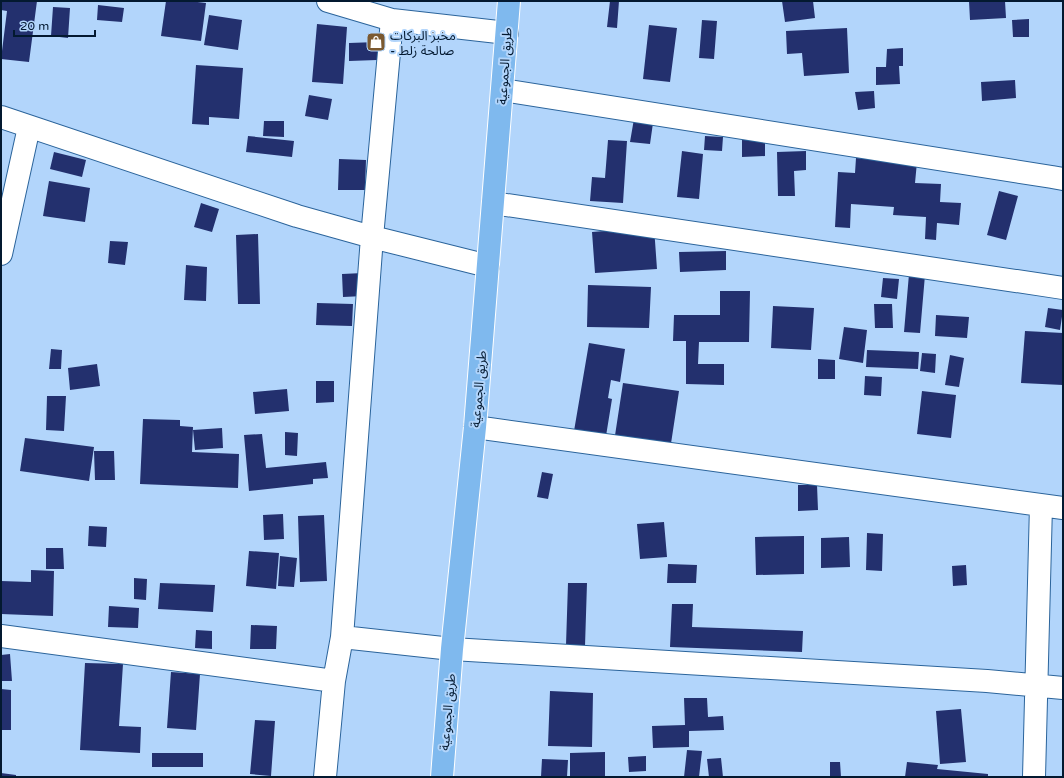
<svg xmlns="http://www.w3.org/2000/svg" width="1064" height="778" viewBox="0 0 1064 778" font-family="'Varela Round','Noto Sans Arabic',sans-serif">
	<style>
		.building { fill: #23306e }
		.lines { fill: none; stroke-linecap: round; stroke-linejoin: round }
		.minor-casing { stroke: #2b649b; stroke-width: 24 }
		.major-casing { stroke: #fff; stroke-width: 24 }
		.minor { stroke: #fff; stroke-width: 22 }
		.major { stroke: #7fb9ee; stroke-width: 22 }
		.labels { text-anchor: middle; stroke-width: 4; stroke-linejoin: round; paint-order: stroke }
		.poi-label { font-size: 13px; fill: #031930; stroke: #b2d5fb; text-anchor: start }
		.street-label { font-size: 13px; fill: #031930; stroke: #b2d5fb }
	</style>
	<rect width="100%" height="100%" fill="#b2d5fb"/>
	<path class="building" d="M1 1H37L29 62 1 59 7 11 1 10Z
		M166 1H189L206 3 201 41 161 36Z
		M610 1H619L617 28 607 27Z
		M782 1H813L815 18 785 22Z
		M969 1H1005L1006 18 970 20Z
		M98 5 124 8 122 22 97 20Z
		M53 7 70 8 68 38 51 36Z
		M209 15 242 20 238 50 204 45Z
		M1029 19V37H1013L1012 20Z
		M702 20 717 21 714 59 699 58Z
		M317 24 347 27 343 84 312 82Z
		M649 25 677 28 670 82 643 79Z
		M847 28 849 73 804 76 802 53 787 54 786 31Z
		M377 42V60L349 61V43Z
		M903 48V66H899L900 84 876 85V67H886L887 49Z
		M196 65 243 68 239 119 209 117V125L192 124Z
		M1015 80 1016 98 982 101 981 82Z
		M874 91 875 108 858 110 855 92Z
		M309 95 332 99 328 120 305 116Z
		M635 113 654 116 650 144 630 142Z
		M264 121H284V137L263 136Z
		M248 136 294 141 292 157 246 152Z
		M705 136 723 137 722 151 704 150Z
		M742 136H765V156L742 157Z
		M608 140 627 141 623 203 590 201 592 177 605 178Z
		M682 151 703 154 699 199 677 197Z
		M806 151V170L794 171 795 196H778L777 152Z
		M54 152 86 160 82 177 50 169Z
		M856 158 917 162 915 183 941 184 940 202 961 203 959 225 937 223 936 240 925 239 926 217 893 215 894 207 851 204 850 228 835 227 838 172 855 173Z
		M339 159 366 160 365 190H338Z
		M49 181 90 188 85 222 43 216Z
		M999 191 1018 196 1006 240 987 235Z
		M201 203 219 209 212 232 194 227Z
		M654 227 657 269 595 273 592 232Z
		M258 234 260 304H238L236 235Z
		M110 241 128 242 125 265 108 263Z
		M726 251V270L680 272 679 252Z
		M186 265 207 267 206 301 184 300Z
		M363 273 364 296 343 297 342 274Z
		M909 274 925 275 920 333 904 332Z
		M883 278 899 279 897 299 881 297Z
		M588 285 651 287 649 328 587 327Z
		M720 291H750L749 342H699L698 364H724V385L686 384V341H673L674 315H720Z
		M317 303 353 304 352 326 316 325Z
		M874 304H892L893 328H875Z
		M773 306 814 308 811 350 771 348Z
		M1048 308 1063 310 1060 330 1045 327Z
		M936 315 969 317 967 338 935 336Z
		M844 327 867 330 863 363 839 359Z
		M1025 331 1063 333V385L1021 383Z
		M589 343 625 349 620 382 611 380 608 398 612 399 606 436 574 431Z
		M51 349 62 350 61 369H49Z
		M867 350 919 352 918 369 866 367Z
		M922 353 936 354 935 373 920 371Z
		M950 355 964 358 959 387 945 385Z
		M818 359 835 360V379H818Z
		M97 364 100 386 70 390 68 368Z
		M865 376 882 377 881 396 864 395Z
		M316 381H334V402L316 403Z
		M623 383 679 391 670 450 614 442Z
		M287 389 289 411 255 414 253 392Z
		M922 391 956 395 951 438 917 434Z
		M47 396H66L64 431 46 430Z
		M143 419 180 420V426L193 427 192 452 239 454 238 488 140 484Z
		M222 428 223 448 195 450 193 430Z
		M285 432 298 433 297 456 285 455Z
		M262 434 266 468 326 462 328 478 313 479V484L249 491 244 435Z
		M25 438 94 447 89 481 20 471Z
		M94 451H114L115 480H95Z
		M542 472 553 474 548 499 537 497Z
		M798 485H817L818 510 798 511Z
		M283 514 284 539 264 540 263 515Z
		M324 515 327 581 300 582 298 516Z
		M664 522 667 557 640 559 637 524Z
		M89 526 107 527 106 547 88 546Z
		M867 533 883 534 882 571 866 570Z
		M804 536V574L756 575 755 537Z
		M849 537 850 567 821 568V538Z
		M46 548H63L64 569H46Z
		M249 551 279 553 276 589 246 586Z
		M280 556 297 558 294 587 278 586Z
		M668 564 697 565 696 583H667Z
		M966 565 967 585 953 586 952 566Z
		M31 570 54 571 53 616 1 614V581L31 582Z
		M134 578 147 579 146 600 134 599Z
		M160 583 215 585 213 612 158 609Z
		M568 583H587L585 646 566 645Z
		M672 604H693L692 627 803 631 802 652 670 647Z
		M109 606 139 608 138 628 108 627Z
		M251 625 277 626 276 649H250Z
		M196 630 212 631V649L195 648Z
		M10 654 12 681H1V655Z
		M85 663 123 664 119 726 141 727 140 753 80 750Z
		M171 672 200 674 196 730 167 728Z
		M1 689 11 690V730H1Z
		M550 691 593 693 592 747 548 746Z
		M684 698H707L708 717 723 716 724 730 689 731V747L653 748 652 726 685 725Z
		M961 709 966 762 940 764 936 711Z
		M255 720 275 721 271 776 250 774Z
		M687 750 702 751 699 777H684Z
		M605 752V777H570V753Z
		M152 753H203V767H152Z
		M646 756V771L629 772 628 757Z
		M721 758 723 777H709L707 759Z
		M542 759 568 760 567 777H541Z
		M830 762H840L841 777H830Z
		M907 762 938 765 937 769 988 774V777H905Z
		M1 773 16 775V777H1Z"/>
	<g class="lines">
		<g class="minor-casing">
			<path id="minor" d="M328 1 392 20 507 33
				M503 90 1052 177 1063 179
				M1 117 297 216 372 237 488 266
				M493 203 1063 288
				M1 254 29 127
				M475 427 1063 508
				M1 636 334 681
				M342 637 452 649 987 681 1063 688
				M325 777 334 681 342 637 372 237 392 20
				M1034 777 1041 505"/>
		</g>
		<g class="major-casing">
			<path id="major" d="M442 777 452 649 475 427 509 1"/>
		</g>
		<use href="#minor" class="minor"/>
		<use href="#major" class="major"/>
	</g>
	<defs>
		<g id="shop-square" transform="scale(1)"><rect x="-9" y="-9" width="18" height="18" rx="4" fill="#7b5930" stroke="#b2d5fb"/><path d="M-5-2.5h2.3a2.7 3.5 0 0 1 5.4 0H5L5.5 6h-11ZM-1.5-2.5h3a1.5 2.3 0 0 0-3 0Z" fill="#fff"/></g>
	</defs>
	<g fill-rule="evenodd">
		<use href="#shop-square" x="376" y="42"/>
	</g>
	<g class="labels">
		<g class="poi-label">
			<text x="390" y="40">مخبز البركات<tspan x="390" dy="15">- صالحة زلط</tspan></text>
		</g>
		<g class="street-label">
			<text transform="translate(504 66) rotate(-86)" y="5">طريق الجموعية</text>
			<text transform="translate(478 389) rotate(-85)" y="5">طريق الجموعية</text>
			<text transform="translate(447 712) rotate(-85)" y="5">طريق الجموعية</text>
		</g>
	</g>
	<rect width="1064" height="778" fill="none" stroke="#031930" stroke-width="4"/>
	<path d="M14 30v6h81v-6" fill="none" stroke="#031930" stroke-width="2"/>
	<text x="20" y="30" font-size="12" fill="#031930" stroke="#b2d5fb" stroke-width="3" paint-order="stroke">20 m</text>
</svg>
